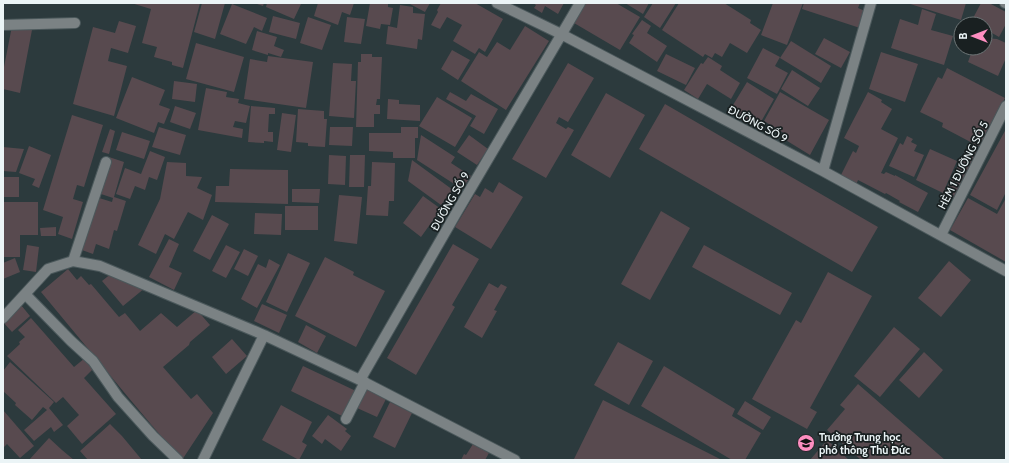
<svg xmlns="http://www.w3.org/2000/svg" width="1009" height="463" viewBox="0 0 1009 463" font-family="Cabin,sans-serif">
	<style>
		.building { fill: #584a4f }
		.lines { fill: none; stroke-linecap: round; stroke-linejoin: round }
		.minor-casing { stroke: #4b585b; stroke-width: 12 }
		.minor { stroke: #7b8284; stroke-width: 10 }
		.labels { text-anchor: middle; stroke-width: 3.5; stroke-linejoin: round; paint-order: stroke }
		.street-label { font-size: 11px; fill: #ebf4f6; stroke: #192021 }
		.poi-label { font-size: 11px; font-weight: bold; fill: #ebf4f6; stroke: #192021; text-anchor: start }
	</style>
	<rect width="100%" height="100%" fill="#2c3a3d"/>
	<path class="building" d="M131 3H200L183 68 172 65V62L154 57 157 47 142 43 151 9Z
		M202 3H225L215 39 194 32Z
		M254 3H264L263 6Z
		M267 3H298L301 4 294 19 266 7Z
		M318 3H354L350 15 342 12 338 25 314 16Z
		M370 3H388V7L393 8 390 25 381 24 380 29 366 26Z
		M408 3H430L425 12Z
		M441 3H475L503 19 485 52 479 48 475 54 453 41 462 25 447 17 440 29 431 25 438 12 437 10Z
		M533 3H564L558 14 545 6 542 13 534 8 536 5Z
		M586 3H616L640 17 620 50 574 23Z
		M625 3H649L643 14Z
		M653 3H676L660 28 644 17Z
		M679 3H724L751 20 750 23 761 30 747 53 730 43 722 57 715 53 712 58 705 54 703 57 662 30Z
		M773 3H803L787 45 761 35Z
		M804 3H860L858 8 865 11 860 28 802 9Z
		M907 3H966L961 20Z
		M981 3H989L1006 12V24L999 37 985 29V24H976L971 22Z
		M232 4 267 18 262 31 254 27 246 44 220 34Z
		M400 5 413 7V13L425 14 422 40 418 39 417 49 386 44 388 26 397 28Z
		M922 9 936 14 931 30 953 36 944 65 891 48 900 19 918 25Z
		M273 16 300 23 296 39 269 32Z
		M308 17 331 25 322 50 300 43Z
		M347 17 365 19 361 44 344 42Z
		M642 20 651 26 647 33 667 46 657 62 629 43 634 35 632 34Z
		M119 21 136 26 128 53 111 48 108 61 127 66 114 116 73 104 93 27 115 33Z
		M12 26 32 30 20 93 3 89V72Z
		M525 26 549 41 506 110 461 81 479 52 487 57 497 42 510 50Z
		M257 31 277 37 274 46 284 50 281 57 268 53V55L252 50Z
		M824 38 850 52 841 68 815 54Z
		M985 38 997 39 1006 43V58L998 76 968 62 973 48H985Z
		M791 41 831 66 821 83 780 58Z
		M196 43 244 57 234 92 186 79Z
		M763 48 780 57 775 66 788 73 777 94 747 78Z
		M452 50 470 60 458 80 441 69Z
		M881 52 918 64 905 102 869 89Z
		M361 54H372V57H382L380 99H377L376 105H380V114H374V127H356L358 62H361Z
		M666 54 695 68 686 85 657 71Z
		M268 56 313 62 306 108 244 99 250 59 267 62Z
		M708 57 722 66 720 70 740 83 731 99 707 84 698 99 684 90 701 63 703 64Z
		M333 63 352 64 351 81H356L354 118 329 116Z
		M568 63 594 78 568 122 559 117 556 123 566 129 568 127 574 130 546 178 512 159Z
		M947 68 1005 98 980 147 942 127 943 123 920 112 938 77 942 79Z
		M792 70 820 88 808 106 781 89Z
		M132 77 165 90 159 105 170 109 164 124 158 122 154 133 116 118Z
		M174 81 197 84 195 102 172 99Z
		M747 82 774 99 758 127 730 110Z
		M206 88 227 92 226 97 239 99 238 103 250 106 246 123 235 121 233 127 243 129 242 138 198 130Z
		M450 92 466 101 471 94 498 109 484 134 470 126 476 116 446 99Z
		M780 92 829 120 810 155 784 139 787 135 764 121Z
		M868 92 882 100 881 102 892 109 881 129 898 138 881 173 884 174 886 172 895 176V175L928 193 918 212 899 202 900 201 886 193 885 194 858 180 856 185 840 177 853 151 856 153 859 146 844 138Z
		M606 93 645 115 610 178 571 155Z
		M437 97 472 118 455 147 419 126Z
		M388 99 399 100V104L420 105V121L387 119Z
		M665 104 878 227 852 272 639 149Z
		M175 106 196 113 190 129 170 122Z
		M251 106 275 108V114H269L268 132H273V142L264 141V143L248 142Z
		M298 109 324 111V119H327L325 147 308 146V143L296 142Z
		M282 113 296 115 291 152 277 150Z
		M72 115 103 125 84 187 77 185 73 199 83 202 72 239 58 234 63 217 43 210Z
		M159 127 186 135 180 155 152 147Z
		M330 127H353L352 146 329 145Z
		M401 127H418V138H415V158H393V152L369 151V133H401Z
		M110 129 115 131 109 154 102 152Z
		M1006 129V195L1005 194 997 210 970 195Z
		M122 132 150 141 144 159 116 150Z
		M421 135 455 157 451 163 471 176 462 189 417 160Z
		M469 135 488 149 477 165 457 152Z
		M907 136 913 139 911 142 917 145 914 151 924 155 914 177 889 166 900 143 903 145Z
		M29 146 51 155 39 188 32 185 35 179 19 173Z
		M968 146 978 151 955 199 944 193Z
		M3 147 24 149 16 172 3 171Z
		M930 149 957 161 943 193 916 180Z
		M150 151 165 157 157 180 149 177 145 190 135 186 130 199 116 194 125 168 141 174Z
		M329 155 346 156 345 185 328 184Z
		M350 155H365L364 187H349Z
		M109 157 124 162 114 197 126 201 117 231 114 230 109 249 96 244 93 254 79 249 96 197 112 202 113 198 98 193Z
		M412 160 453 190 441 205 408 181Z
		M167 162 186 163V176L202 177 197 188 212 195 203 220 188 212 174 239 165 234 156 254 138 245 160 199Z
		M372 162 395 163 394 201H389L388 216 366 215 368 186H371Z
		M230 169 288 170V204L215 202 216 186H229Z
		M3 177H19V197H3Z
		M499 182 523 197 491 249 455 227 475 194 480 197 485 188 493 193Z
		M292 189H320L319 203 292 202Z
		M339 195 362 197 357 244 334 241Z
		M423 196 441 209 421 237 403 223Z
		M968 198 997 214 1006 198V262L950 230Z
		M3 202H38V235H20V257H3Z
		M285 206H318V230H285Z
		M661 211 690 228 650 300 621 284Z
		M255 213 282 214 281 235 254 234Z
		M212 215 229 224 210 260 193 251Z
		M56 227V236H41L40 228Z
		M169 239 179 244 169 267 182 273 174 290 149 277Z
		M453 244 479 259 452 305 455 307 416 375 387 358Z
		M27 245 39 247 36 272 23 270Z
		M226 245 240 252 226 278 212 271Z
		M704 245 792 293 780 315 692 267Z
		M244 249 258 256 248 276 234 269Z
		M288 253 310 263 287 312 266 302Z
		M325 257 354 272 353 275 385 291 356 347 295 316Z
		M15 258 20 272 3 279V263Z
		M269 259 280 265 257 308 241 299 258 264 266 268Z
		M949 261 971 280 941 317 918 298Z
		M68 269 77 280 81 276 89 285 91 284 119 317 125 313 140 331 161 313 177 327 197 310 210 325 190 342 189 345 163 367 191 399 197 394 213 413 182 460H181L128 397 41 292Z
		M828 272 872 296 810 408 817 412 807 429 752 399 796 320 801 323Z
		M112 273 145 288 123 306 102 281Z
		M489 283 498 288 501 284 507 287 494 310 497 311 482 338 464 327Z
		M262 304 287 315 279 333 254 321Z
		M21 305 30 316 12 332 3 322Z
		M31 318 74 367 85 358 94 368 84 378 116 414 82 444 67 426 79 415 63 397 56 403 7 356 20 344 19 342 25 337 18 330Z
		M306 325 326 336 317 353 298 342Z
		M894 327 920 349 880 397 854 376Z
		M232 339 247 356 226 374 212 357Z
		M618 342 653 361 629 405 594 385Z
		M924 352 943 370 919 398 899 380Z
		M10 362 54 402 49 408 63 425 54 432 51 427 34 441 24 430 47 410 43 407 32 420 15 405 16 403 3 391V371Z
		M303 366 356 391 344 417 291 391Z
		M664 366 735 409 732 416 761 433 745 460H732L641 406Z
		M858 384 945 460H861L827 430 845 409 840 405Z
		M367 387 387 397 377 417 357 408Z
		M603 400 722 460H575L574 459Z
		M745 401 771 417 763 430 737 414Z
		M390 402 412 413 395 448 373 437Z
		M281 405 312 422 302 442 307 445 299 460 262 440Z
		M3 410 34 446 20 458 7 444 3 448Z
		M328 415 347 429 345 431 351 436 341 451 325 439 322 444 312 436Z
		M110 424 122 436 142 460H88L80 451Z
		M49 438 62 450 74 460H29Z
		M827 440 849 460H810Z
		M473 444 489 453 485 460H461L464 454 466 455Z"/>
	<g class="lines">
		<g class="minor-casing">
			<path id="minor" d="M497 3 561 34 823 171 1006 271
				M1005 3H1006
				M3 25 75 23
				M823 171 871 3
				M941 235 1006 106
				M73 261 106 162
				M25 294 71 341 93 361 118 397 153 436 178 460
				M3 318 48 269 73 261 100 266 264 335 360 380 515 460
				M360 380 458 210 580 3
				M346 419 365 382
				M203 460 264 335"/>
		</g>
		<use href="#minor" class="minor"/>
	</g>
	<defs>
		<g id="school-disc" transform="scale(0.9)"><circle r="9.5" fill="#fd8ec0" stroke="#192021"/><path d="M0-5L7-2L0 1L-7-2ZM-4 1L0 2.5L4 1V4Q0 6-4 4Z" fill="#111"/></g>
	</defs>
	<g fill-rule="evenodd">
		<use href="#school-disc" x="806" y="443"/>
	</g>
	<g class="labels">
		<g class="street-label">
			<text transform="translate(758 124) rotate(28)" y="4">ĐƯỜNG SỐ 9</text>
			<text transform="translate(963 165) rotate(-63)" y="4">HẺM 1 ĐƯỜNG SỐ 5</text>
			<text transform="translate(450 201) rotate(-60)" y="4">ĐƯỜNG SỐ 9</text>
		</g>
		<g class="poi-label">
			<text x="819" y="441">Trường Trung học<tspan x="819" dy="13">phổ thông Thủ Đức</tspan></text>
		</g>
	</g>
	<rect width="1009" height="463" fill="none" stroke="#ebf4f6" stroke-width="8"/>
	<g transform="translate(973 36) rotate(270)"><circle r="19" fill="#192021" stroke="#6d7576"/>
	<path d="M0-3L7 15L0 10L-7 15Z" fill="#fd8ec0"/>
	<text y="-6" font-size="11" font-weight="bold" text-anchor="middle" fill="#ebf4f6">B</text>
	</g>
</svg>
